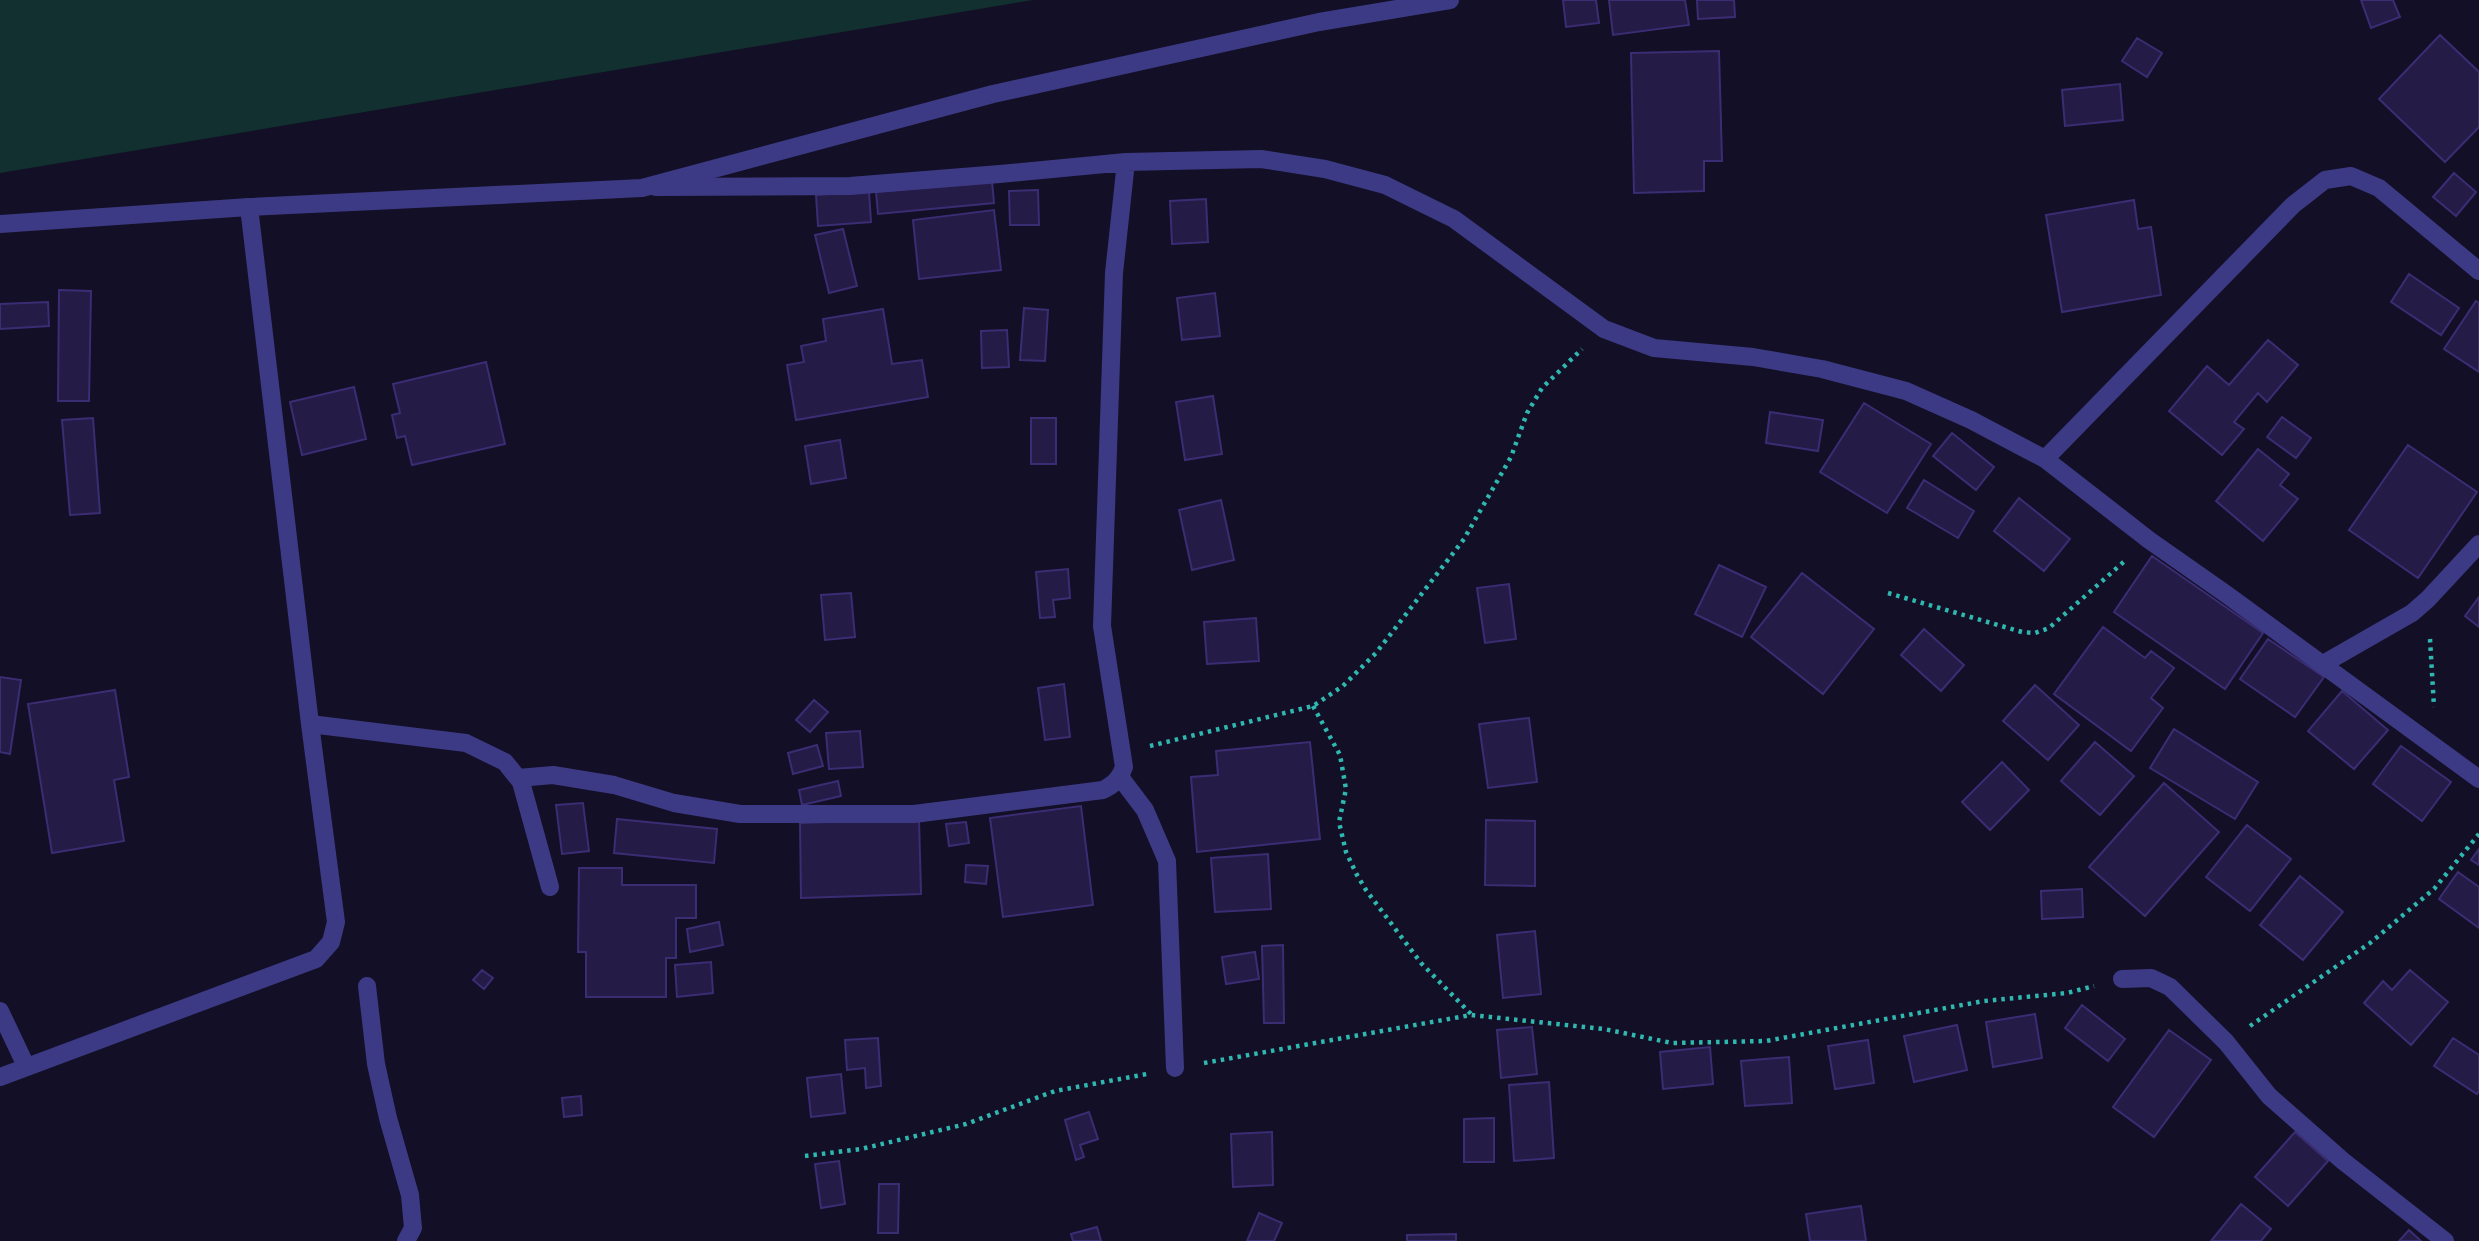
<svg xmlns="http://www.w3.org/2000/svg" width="2479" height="1241" viewBox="0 0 2479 1241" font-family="'Open Sans',sans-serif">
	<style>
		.green { fill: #12302f }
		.building { fill: #241b47; stroke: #3b2d73; stroke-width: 2 }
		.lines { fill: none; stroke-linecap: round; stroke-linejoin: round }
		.path { stroke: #2fb8b0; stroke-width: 4.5; stroke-dasharray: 3.5 5; stroke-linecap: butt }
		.minor { stroke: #3d3a85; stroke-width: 18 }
		.tertiary { stroke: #3d3a85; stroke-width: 18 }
	</style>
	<rect width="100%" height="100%" fill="#130f26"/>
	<path class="green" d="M0 0H1033L0 173Z"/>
	<path class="building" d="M1563 0H1596L1599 23 1566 27Z
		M1609 0H1685L1689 25 1613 35Z
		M1697 0H1734L1735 17 1698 19Z
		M2361 0H2393L2400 17 2371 28Z
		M2440 35 2479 72V127L2445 162 2379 99Z
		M2137 38 2162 53 2147 77 2122 61Z
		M1719 51 1722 161H1704V191L1634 193 1631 53Z
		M2120 84 2123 120 2065 126 2062 90Z
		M2454 173 2476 192 2456 216 2433 197Z
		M992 181 994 203 878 214 876 192Z
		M1038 190 1039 225H1010L1009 191Z
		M869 191 871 222 818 226 816 195Z
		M1206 199 1208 242 1172 244 1170 201Z
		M2134 200 2138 229 2151 227 2161 295 2062 312 2046 215Z
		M994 210 1001 270 919 279 913 220Z
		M843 229 857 286 829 293 815 235Z
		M2409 274 2459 308 2441 335 2391 302Z
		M59 290 91 291 89 401H58Z
		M1215 293 1220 336 1182 340 1177 298Z
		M2476 301 2479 303V372L2444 349Z
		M48 302 49 326 0 329V304Z
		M1024 308 1048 310 1045 361 1020 360Z
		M883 309 892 364 922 360 928 397 796 420 787 365 804 362 801 346 826 341 823 319Z
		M1007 330 1009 367 982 368 981 331Z
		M2268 340 2298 365 2267 402 2258 393 2234 422 2244 429 2222 455 2169 411 2207 366 2229 385Z
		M486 362 505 444 412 465 405 436 397 438 392 415 400 413 393 384Z
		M354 387 366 439 302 455 290 402Z
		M1213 396 1222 454 1185 460 1176 402Z
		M1864 403 1931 444 1887 513 1820 472Z
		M1770 412 1823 420 1818 451 1766 443Z
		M2282 417 2311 438 2296 458 2267 437Z
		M93 418 100 513 70 515 62 420Z
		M1031 418H1056V464H1031Z
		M1952 433 1994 467 1976 490 1933 456Z
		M840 440 846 478 811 484 805 446Z
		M2408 445 2477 492 2418 578 2349 530Z
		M2258 449 2289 474 2280 485 2298 499 2263 541 2216 501Z
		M1924 480 1974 511 1958 538 1907 508Z
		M2019 498 2070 539 2044 571 1994 531Z
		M1221 500 1234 560 1192 570 1179 510Z
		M2152 556 2263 633 2225 689 2114 612Z
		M1719 565 1766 587 1742 637 1695 614Z
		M1068 569 1070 598 1053 600 1055 617 1040 618 1036 572Z
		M1802 573 1874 629 1823 694 1751 637Z
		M1509 584 1516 639 1485 643 1477 588Z
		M851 593 855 637 825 640 821 595Z
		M2479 597V627L2465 616Z
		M1256 618 1259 661 1207 664 1204 622Z
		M2103 627 2145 658 2151 651 2174 668 2151 698 2163 708 2131 751 2054 694Z
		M1924 629 1964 665 1941 691 1901 655Z
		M2268 639 2324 677 2295 717 2240 679Z
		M0 677 21 680 10 754 0 752Z
		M1064 684 1070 737 1045 740 1038 688Z
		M2035 685 2079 725 2048 760 2003 721Z
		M115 690 129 777 114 780 124 841 52 853 28 704Z
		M2342 691 2388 730 2354 769 2308 731Z
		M814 700 828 712 810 732 796 720Z
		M1529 718 1537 782 1488 788 1479 724Z
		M2174 729 2258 782 2235 819 2150 768Z
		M860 731 863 767 829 769 826 733Z
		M1310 742 1320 839 1197 852 1191 777 1218 775 1216 751Z
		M2095 742 2134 776 2100 815 2061 781Z
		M817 745 823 766 793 774 788 753Z
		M2401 746 2451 782 2422 821 2373 784Z
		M2002 762 2029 790 1990 830 1962 802Z
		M838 781 841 796 802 805 799 790Z
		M2164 783 2219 832 2145 916 2089 867Z
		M583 803 589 851 562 854 556 805Z
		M1081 806 1093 905 1003 917 990 818Z
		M617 819 717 829 714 863 614 853Z
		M919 819 921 894 801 898 800 823Z
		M1486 820 1535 821V886L1485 885Z
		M966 822 969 843 949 846 946 824Z
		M2247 825 2291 859 2250 911 2206 877Z
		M2479 849V865L2471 860Z
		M1268 854 1271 909 1215 912 1211 858Z
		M966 865 988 866 986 884 965 882Z
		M579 868H622V885H696V918H676V958H666V997H586V952H578Z
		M2458 872 2479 887V928L2439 899Z
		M2300 876 2343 912 2303 960 2260 925Z
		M2082 889 2083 917 2042 919 2041 891Z
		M719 922 723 945 690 952 687 929Z
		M1535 931 1541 994 1503 998 1497 935Z
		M1283 945 1284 1023H1264L1262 946Z
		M1255 952 1259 979 1226 984 1222 957Z
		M711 962 713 993 677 997 675 965Z
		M482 970 493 978 484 989 473 980Z
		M2410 970 2448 1002 2411 1045 2364 1003 2383 981 2392 990Z
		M2082 1005 2125 1039 2108 1061 2065 1028Z
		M2035 1014 2042 1058 1993 1067 1986 1022Z
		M1957 1025 1967 1070 1914 1082 1904 1036Z
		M1532 1027 1537 1074 1501 1078 1497 1030Z
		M2169 1030 2211 1060 2154 1137 2113 1107Z
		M878 1038 881 1086 866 1088 865 1068 847 1070 845 1040Z
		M2453 1038 2479 1055V1091L2477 1094 2434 1066Z
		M1868 1040 1874 1083 1835 1089 1828 1046Z
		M1710 1047 1713 1084 1663 1089 1660 1052Z
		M1789 1057 1792 1103 1745 1106 1741 1061Z
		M841 1074 845 1113 811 1117 807 1078Z
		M1549 1082 1554 1158 1514 1161 1509 1085Z
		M581 1096 582 1115 564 1117 562 1098Z
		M1089 1112 1098 1139 1080 1145 1084 1157 1076 1160 1065 1120Z
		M1494 1118V1162H1464V1119Z
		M1272 1132 1273 1185 1233 1187 1231 1134Z
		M2295 1132 2328 1161 2288 1206 2255 1177Z
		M839 1161 845 1204 821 1208 815 1164Z
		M879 1184H899L898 1233H878Z
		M2241 1204 2271 1229 2261 1241H2211Z
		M1861 1206 1866 1241H1810L1806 1214Z
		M1259 1213 1282 1223 1274 1241H1247Z
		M1097 1227 1101 1241H1073L1071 1234Z
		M2409 1230 2421 1241H2399Z
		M1456 1234V1241H1407V1235Z"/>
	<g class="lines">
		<path class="path" d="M1888 593 2022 632 2035 633 2049 628 2127 559
			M2430 639 2434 707
			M1313 706 1340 755 1346 789 1339 822 1346 852 1357 875 1366 890 1421 963 1471 1014
			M1150 746 1313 706 1343 686 1376 653 1464 539 1511 457 1527 413 1542 388 1582 349
			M2250 1026 2370 943 2434 889 2479 834
			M1204 1063 1471 1015 1604 1029 1672 1043 1766 1041 1984 1001 2067 993 2094 986
			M805 1156 861 1149 966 1124 1055 1091 1147 1074"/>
		<path class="minor" d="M656 187 850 186 1000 174 1126 162 1261 159 1325 169 1385 185 1454 219 1604 329 1654 348 1753 357 1822 369 1906 391 1971 420 2045 459 2149 540 2226 594 2479 779
			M2045 459 2293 205 2325 180 2351 176 2379 188 2479 271
			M2323 664 2412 613 2428 599 2479 544
			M310 724 466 743 505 762 521 782 550 887
			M1120 777 1145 810 1167 861 1175 1068
			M518 778 553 775 614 785 674 803 740 814H914L1103 790C1115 784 1120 778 1124 767L1102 626 1114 273 1126 162
			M2122 979 2151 978 2170 987 2226 1042 2269 1096 2343 1161 2445 1241
			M367 986 376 1064 388 1118 410 1195 413 1228 406 1241
			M0 1011 26 1066
			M0 1077 316 959 331 942 336 922 310 724 249 207"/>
		<path class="tertiary" d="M0 224 249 207 642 188 993 94 1319 22 1450 0"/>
	</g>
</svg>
